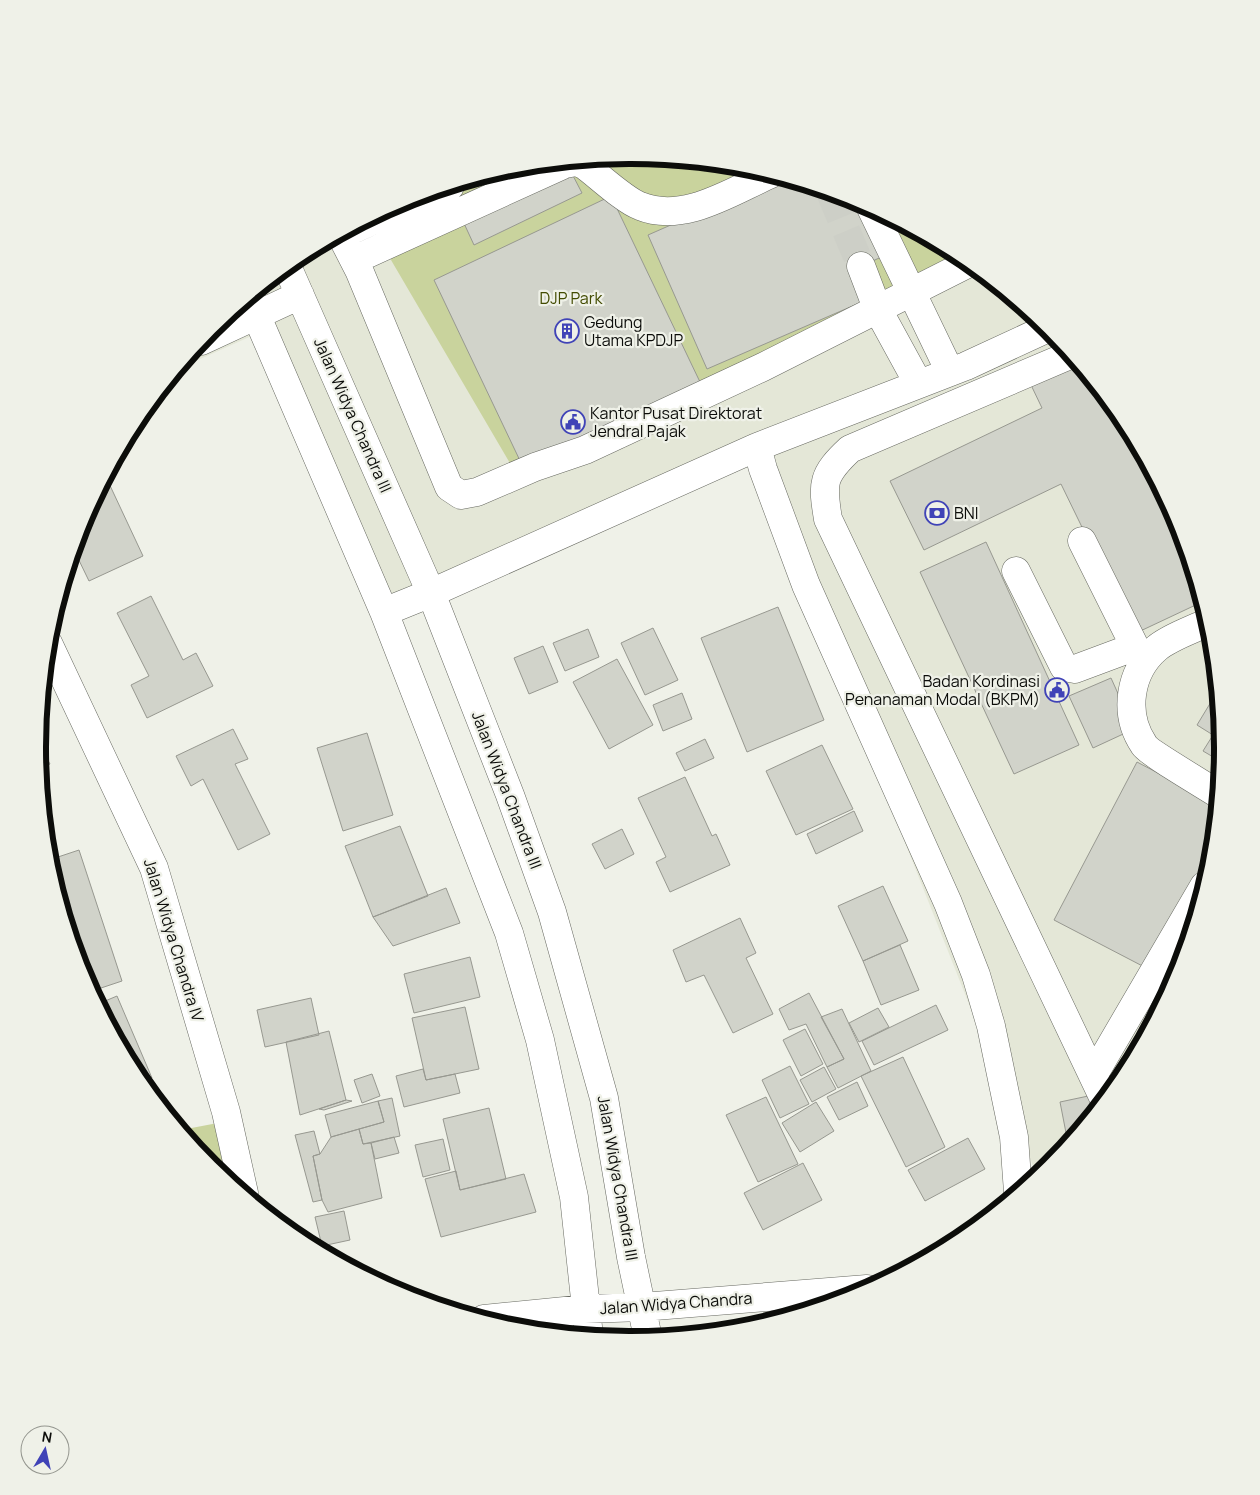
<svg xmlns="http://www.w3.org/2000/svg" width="1260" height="1495" viewBox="0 0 1260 1495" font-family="Manrope,sans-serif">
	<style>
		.built { fill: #e4e7d7 }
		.green { fill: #c9d39d }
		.building { fill: #d1d3ca; stroke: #979890 }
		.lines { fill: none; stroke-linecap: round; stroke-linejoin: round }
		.minor-tunnel { stroke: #cdcfc7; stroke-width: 28; stroke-dasharray: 28 14; stroke-linecap: butt }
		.minor-casing { stroke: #676961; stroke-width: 29 }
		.minor { stroke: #fff; stroke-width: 28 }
		.labels { text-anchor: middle; stroke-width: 4.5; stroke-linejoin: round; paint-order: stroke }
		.park-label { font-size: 16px; fill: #434c02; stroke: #eff1e8 }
		.poi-label { font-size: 16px; fill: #0c0d0a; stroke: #eff1e8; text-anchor: start }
		.street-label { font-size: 16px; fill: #0c0d0a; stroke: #eff1e8 }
		.rim { fill: none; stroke: #0c0d0a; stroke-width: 6 }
	</style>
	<rect width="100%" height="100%" fill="#eff1e8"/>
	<path class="built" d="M630 155 746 166 857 200 959 255 1049 329 1123 419 1178 521 1211 632 1222 748 1211 863 1177 975 1122 1077 1049 1167 1037 1176 752 456 401 618 267 329 178 369 211 328 301 255 404 200 515 166Z"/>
	<path class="green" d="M630 155 746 166 857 200 959 255 980 272 514 470 367 219 404 200 515 166Z
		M223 1122 236 1187 211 1166 181 1130Z"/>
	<path class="building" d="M699 162 717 164 704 171Z
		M569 168 582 193 474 245 462 219Z
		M780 177 812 187 814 191 820 189 863 204 886 255 850 271 864 301 707 369 648 235Z
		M611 196 700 382 523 467 434 280Z
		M1078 363 1123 419 1178 521 1202 602 1134 634 1061 484 924 550 890 481 1042 408 1031 385Z
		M106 477 143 556 89 581 74 550 83 520Z
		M986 542 1079 745 1014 774 920 572Z
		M151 596 183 660 196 653 213 686 147 718 131 685 149 676 117 613Z
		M778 607 824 720 747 752 701 638Z
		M653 628 678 680 645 695 621 643Z
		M588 629 599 657 565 671 553 643Z
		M543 646 558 682 529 694 514 658Z
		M617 659 653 725 609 749 573 682Z
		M1111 678 1134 729 1093 748 1069 696Z
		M1217 692 1222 748 1219 787 1208 780 1220 761 1203 751 1213 735 1197 725Z
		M682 693 692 719 663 731 653 705Z
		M233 729 248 759 235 764 270 834 238 850 203 779 191 786 176 756Z
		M367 733 393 815 343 831 317 748Z
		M705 739 714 758 685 771 676 753Z
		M38 742 50 764 40 769 38 747Z
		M822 745 853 809 796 835 766 771Z
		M1137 762 1217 804 1210 865 1154 972 1054 920Z
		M685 777 712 836 716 834 730 865 670 892 656 862 666 857 638 798Z
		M854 811 863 831 816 854 807 834Z
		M400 826 428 896 373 917 345 846Z
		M622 829 634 854 605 869 592 844Z
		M79 850 122 981 92 991 82 974 49 860Z
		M883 886 908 941 863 961 838 906Z
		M446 888 460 923 393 946 373 917Z
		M740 918 756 953 746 958 773 1014 733 1033 704 975 686 982 673 950Z
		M900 945 919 990 881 1005 863 961Z
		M470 957 480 997 414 1013 404 974Z
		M809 993 844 1059 827 1067 806 1024 789 1030 779 1009Z
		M117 996 152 1078 142 1082 98 1004Z
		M311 998 319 1035 265 1047 257 1010Z
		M936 1005 948 1030 874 1065 862 1041Z
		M465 1007 479 1069 426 1080 412 1018Z
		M878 1008 889 1027 859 1042 849 1023Z
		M842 1009 871 1071 838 1088 827 1067 844 1059 821 1017Z
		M805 1029 823 1064 801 1076 783 1040Z
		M329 1031 346 1100 300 1115 286 1042Z
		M903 1057 945 1147 906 1167 861 1076Z
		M790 1066 809 1104 780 1118 762 1080Z
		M824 1067 836 1089 812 1102 800 1080Z
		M423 1069 426 1080 455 1074 460 1093 404 1107 396 1076Z
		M372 1074 380 1096 362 1103 354 1080Z
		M857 1082 868 1106 839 1120 827 1097Z
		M1093 1095 1096 1110 1068 1143 1060 1102Z
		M766 1097 798 1164 758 1182 726 1115Z
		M392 1098 400 1136 363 1144 359 1129 384 1122 378 1101Z
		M346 1100 352 1101 324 1110 319 1109Z
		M378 1101 384 1122 331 1137 325 1115Z
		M816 1102 834 1131 800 1152 782 1123Z
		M489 1108 506 1179 460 1190 443 1119Z
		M359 1129 363 1144 371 1143 382 1198 328 1212 322 1200 313 1156 320 1154 331 1137Z
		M314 1131 320 1154 313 1156 322 1200 313 1202 295 1135Z
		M394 1137 399 1153 375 1159 371 1143Z
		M968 1138 985 1169 925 1201 908 1170Z
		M443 1139 450 1170 423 1177 415 1145Z
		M803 1163 822 1200 763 1230 744 1193Z
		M456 1171 460 1190 524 1174 536 1212 441 1237 425 1179Z
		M344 1211 350 1240 322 1246 315 1217Z"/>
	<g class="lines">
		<path class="minor-tunnel" d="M830 192 861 266"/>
		<g class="minor-casing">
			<path id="minor" d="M450 186 341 235 359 270 449 487 461 495 477 492 535 467 585 450 763 367 969 263
				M871 208 950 372
				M354 260 565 164 576 162 584 165C599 176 624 200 640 206 684 224 732 191 771 174
				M287 266 431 593 510 795 552 912 604 1098 631 1257 648 1338
				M861 266 877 308 918 383
				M249 298 384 612 509 933 540 1040 574 1197 589 1336
				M201 341 300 295
				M1070 355 850 449C822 475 822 483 828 519L1104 1099
				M757 447 763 469 806 585 948 903 976 975 991 1026 1014 1137 1018 1192
				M1082 541 1142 661
				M1016 571 1064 667 1075 669 1134 647
				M384 612 431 593 757 447 966 366 1048 328
				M1208 622C1192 630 1170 637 1157 648 1129 672 1123 714 1144 745 1149 753 1206 786 1218 794
				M48 643 154 868 226 1112 244 1193
				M1093 1076 1204 886
				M484 1319 585 1309 642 1307 867 1289"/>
		</g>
		<use href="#minor" class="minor"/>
	</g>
	<defs>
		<g id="building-ring" transform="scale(1.25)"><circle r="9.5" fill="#eff1e8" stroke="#4043b7" stroke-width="1.5"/><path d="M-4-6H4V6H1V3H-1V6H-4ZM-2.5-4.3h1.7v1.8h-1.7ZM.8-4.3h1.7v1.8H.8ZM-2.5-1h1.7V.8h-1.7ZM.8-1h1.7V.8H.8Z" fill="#4043b7"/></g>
		<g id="civic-ring" transform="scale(1.25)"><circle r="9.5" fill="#eff1e8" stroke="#4043b7" stroke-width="1.5"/><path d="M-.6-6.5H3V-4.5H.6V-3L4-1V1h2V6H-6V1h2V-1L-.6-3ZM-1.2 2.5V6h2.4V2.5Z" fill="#4043b7"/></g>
		<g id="bank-ring" transform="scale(1.25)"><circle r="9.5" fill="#eff1e8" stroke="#4043b7" stroke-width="1.5"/><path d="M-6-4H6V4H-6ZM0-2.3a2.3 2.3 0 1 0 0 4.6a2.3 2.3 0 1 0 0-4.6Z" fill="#4043b7"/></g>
	</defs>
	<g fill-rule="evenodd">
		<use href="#building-ring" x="567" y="331"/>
		<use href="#civic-ring" x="573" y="422"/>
		<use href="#bank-ring" x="937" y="513"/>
		<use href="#civic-ring" x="1057" y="690"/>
	</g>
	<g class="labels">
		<g class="park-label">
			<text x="571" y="304">DJP Park</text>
		</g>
		<g class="poi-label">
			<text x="584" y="328">Gedung<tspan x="584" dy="18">Utama KPDJP</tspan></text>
			<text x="590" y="419">Kantor Pusat Direktorat<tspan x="590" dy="18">Jendral Pajak</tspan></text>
			<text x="954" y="519">BNI</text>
			<text x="1040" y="687" text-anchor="end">Badan Kordinasi<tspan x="1040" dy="18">Penanaman Modal (BKPM)</tspan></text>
		</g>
		<g class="street-label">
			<text transform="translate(353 415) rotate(66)" y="6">Jalan Widya Chandra III</text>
			<text transform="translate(507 790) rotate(69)" y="6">Jalan Widya Chandra III</text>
			<text transform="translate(174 940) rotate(73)" y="6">Jalan Widya Chandra IV</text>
			<text transform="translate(618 1178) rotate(80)" y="6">Jalan Widya Chandra III</text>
			<text transform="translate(676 1303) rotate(-4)" y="6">Jalan Widya Chandra</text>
		</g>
	</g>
	<path d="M0 0H1260V1495H0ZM629 164H631A583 583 0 0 1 1214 747V748A583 583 0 0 1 631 1331H629A583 583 0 0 1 46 748V747A583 583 0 0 1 629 164Z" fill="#eff1e8" fill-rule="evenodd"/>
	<path class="rim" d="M629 164H631A583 583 0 0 1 1214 747V748A583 583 0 0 1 631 1331H629A583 583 0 0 1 46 748V747A583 583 0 0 1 629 164Z"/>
	<g transform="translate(45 1450) rotate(9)"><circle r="24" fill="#eff1e8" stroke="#94968f"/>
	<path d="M0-4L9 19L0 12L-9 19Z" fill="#4043b7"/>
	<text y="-8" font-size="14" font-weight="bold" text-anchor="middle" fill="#0c0d0a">N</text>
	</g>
</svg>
